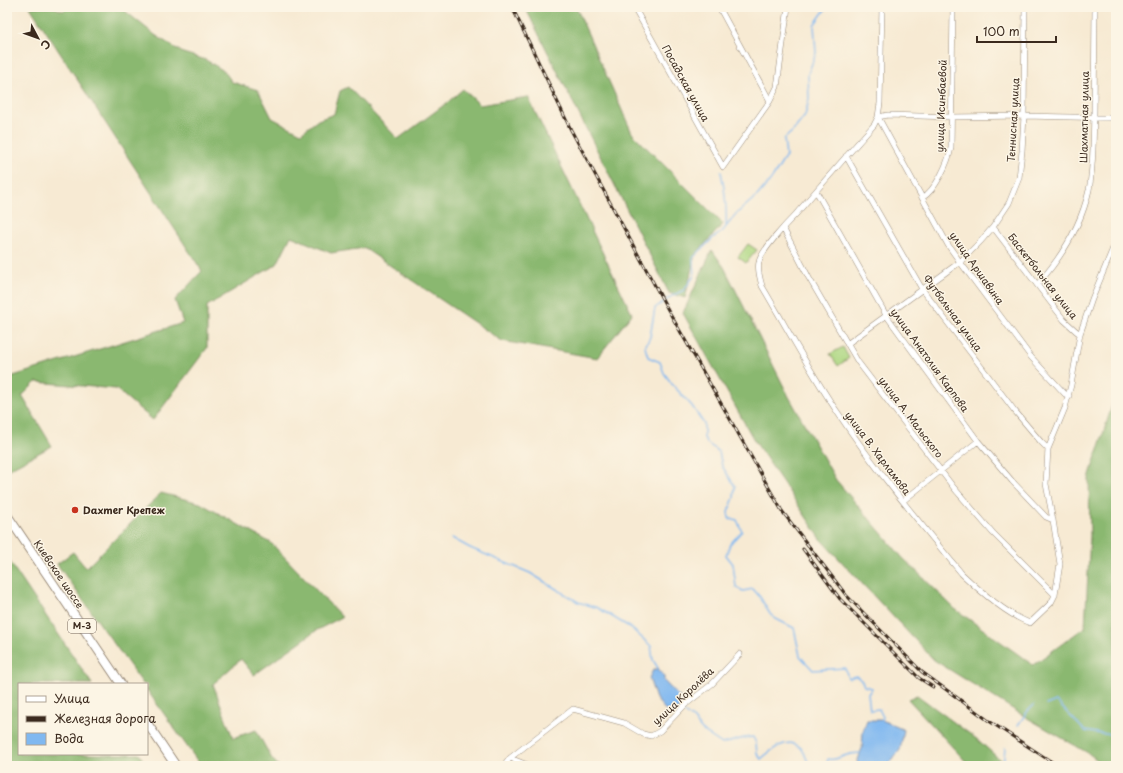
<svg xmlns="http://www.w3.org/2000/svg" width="1123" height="773" viewBox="0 0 1123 773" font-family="'Playpen Sans',sans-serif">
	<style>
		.green { fill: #add782; stroke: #748050 }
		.forest { fill: #8ab870; stroke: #627147 }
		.water { fill: #80b8f0; stroke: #5e7187 }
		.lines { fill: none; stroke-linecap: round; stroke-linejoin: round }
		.stream { stroke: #80b8f0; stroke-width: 1.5 }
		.minor-casing { stroke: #998a78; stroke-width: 6 }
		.highway-casing { stroke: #998a78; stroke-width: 10 }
		.minor { stroke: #fff; stroke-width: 5 }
		.highway { stroke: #fff; stroke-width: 8 }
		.rail-casing { stroke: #3b2a1e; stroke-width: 3 }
		.rail { stroke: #fcf5e5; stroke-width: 1.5; stroke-dasharray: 4.5; stroke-linecap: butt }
		.poi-dot { fill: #c8321e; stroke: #fcf5e5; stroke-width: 1.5 }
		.labels { text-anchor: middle; stroke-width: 3; stroke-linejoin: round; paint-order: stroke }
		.shield { fill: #fcf5e5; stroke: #75675a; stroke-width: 1 }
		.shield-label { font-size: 9px; font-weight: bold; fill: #3b2a1e }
		.street-label { font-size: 10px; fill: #3b2a1e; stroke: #fcf5e5 }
		.poi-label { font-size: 10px; font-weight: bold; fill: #3b2a1e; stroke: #fcf5e5; text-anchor: start }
	</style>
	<rect width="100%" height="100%" fill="#fcf5e5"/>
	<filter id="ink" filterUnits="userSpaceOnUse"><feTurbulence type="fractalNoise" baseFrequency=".025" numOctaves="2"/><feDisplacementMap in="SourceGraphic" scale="8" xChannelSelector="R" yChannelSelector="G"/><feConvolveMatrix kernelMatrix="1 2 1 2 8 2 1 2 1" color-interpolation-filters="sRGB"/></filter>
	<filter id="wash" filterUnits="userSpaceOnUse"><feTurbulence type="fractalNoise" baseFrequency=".012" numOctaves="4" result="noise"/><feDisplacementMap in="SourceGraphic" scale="16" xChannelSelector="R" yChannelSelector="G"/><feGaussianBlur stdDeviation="0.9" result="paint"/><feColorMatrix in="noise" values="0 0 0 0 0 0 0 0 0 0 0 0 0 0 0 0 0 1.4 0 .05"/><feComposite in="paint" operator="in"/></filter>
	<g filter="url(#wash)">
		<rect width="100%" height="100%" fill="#f7ead3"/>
		<path class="green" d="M748 244 757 250 746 263 738 257Z
			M843 347 849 358 838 366 830 354Z"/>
		<path class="forest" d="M30 7H53L63 11 68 7H120L155 35 183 53 206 60 224 71 232 82 258 90 272 118 301 133 318 120 334 114 340 91 348 87 398 139 448 102 463 89 480 105 528 97 632 314 597 358 502 341 364 248 331 253 291 236 277 264 207 306V348L153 420 116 389 36 382 22 396 52 446 7 470V378L183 323 175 300 202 271Z
			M525 7H576L632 133 723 224 695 255 685 298 669 293Z
			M712 250 724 267 788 395 836 480 902 557 955 609 1033 665 1085 627 1090 536 1089 478 1116 393V766H1105L1088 753 1024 716 934 660 823 542 754 440 683 313Z
			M161 493 200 503 271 543 342 617 317 630 254 675 241 659 213 684 233 738 256 730 272 759 279 766H201L147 690V684H143L57 564 73 552 86 568Z
			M7 558 92 684H19V754H139L147 766H7Z
			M917 695 978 740 1007 766H970L908 699Z"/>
		<path class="water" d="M658 668 664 677V681L679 697 683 699 684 702 675 712 668 713 656 699 649 678 653 670Z
			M867 720H882L904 730 900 750 892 760 886 766H856L862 748 863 731Z"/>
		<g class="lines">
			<path class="stream" d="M827 7 814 25 816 53 808 74 809 99 805 116 793 131 784 139 786 156 773 177 758 195 736 214 722 232 713 238 693 258 694 276 684 290 672 296 655 308 650 337 645 347 648 357 660 362 664 373 672 384 692 406 704 424V438L707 443 719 452 722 466 735 486 734 498 728 512 729 518 737 520 742 531 730 544 726 555 733 564 736 587 743 591 753 589 760 597 770 614 776 619 794 628 800 656 813 670 845 668 848 678 856 676 862 681 864 686 872 688 868 694 870 710 879 709 883 717 882 720
				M721 172C725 190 727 208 726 226
				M452 538 470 548 530 573 578 602 598 608 631 628 651 646 653 660 658 668
				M1046 705 1056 701 1085 731 1102 734H1116
				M681 710 694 719 701 729 707 734 722 744 744 738 753 737 756 743 757 754 761 759C771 750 788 736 801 748 804 751 806 758 808 762L814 765 827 763 828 759C835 761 840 757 847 755 851 753 856 754 860 753
				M1018 725 1027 712 1034 705
				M1003 766 1005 748"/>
		</g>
	</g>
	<g filter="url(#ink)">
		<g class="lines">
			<g class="minor-casing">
				<path id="minor" d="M634 7 723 167 770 101 777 87 788 7
					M719 7 770 101
					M882 7 880 103 878 117 874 125C848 154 822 184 796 214 787 223 761 251 759 262 757 270 760 278 762 286 787 328 810 372 838 413 875 469 919 522 962 574 980 591 1007 615 1030 623L1051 603 1055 595 1060 564 1053 520 1046 484 1048 449 1065 408 1071 385 1080 334 1092 299 1116 241
					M878 117 948 245 960 262 1031 357 1065 394 1069 396
					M878 117 888 115 951 117 1024 116 1116 118
					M846 156 922 289 1014 410 1041 442 1048 449
					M816 191 886 315 978 441 1012 481 1046 517 1053 520
					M922 198C936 190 948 163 951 148L953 7
					M993 227 1064 320 1076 331 1080 334
					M783 228 809 278 858 362 954 488 993 533 1055 595
					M1037 285C1061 258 1081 226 1089 190 1094 164 1093 139 1094 114 1094 78 1095 43 1095 7
					M847 344 960 262 980 242 993 227 1009 203 1019 178 1022 151 1024 116 1025 7
					M903 501 978 441
					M510 758 530 766
					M504 766 510 758 573 709 624 723 643 734 651 736 660 731 685 705 712 684 740 654"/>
			</g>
			<g class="highway-casing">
				<path id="highway" d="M7 515 121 684
					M147 723 176 766"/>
			</g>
			<use href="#minor" class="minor"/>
			<use href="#highway" class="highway"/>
			<g class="rail-casing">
				<path id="rail" d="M512 7 571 130 667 308 782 511 846 595 922 672 989 721 1058 766
					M803 549 840 599 919 678 933 687"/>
			</g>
			<use href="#rail" class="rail"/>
		</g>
	</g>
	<circle class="poi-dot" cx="75" cy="510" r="4"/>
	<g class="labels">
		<rect class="shield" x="68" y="619" width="28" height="14" rx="3"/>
		<g class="shield-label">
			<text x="82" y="629">М-3</text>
		</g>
		<g class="street-label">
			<text transform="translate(686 83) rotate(61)" y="4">Посадская улица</text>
			<text transform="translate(941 106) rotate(-88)" y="4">улица Исинбаевой</text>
			<text transform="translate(1084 117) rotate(-89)" y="4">Шахматная улица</text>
			<text transform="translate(1013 120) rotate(-87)" y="4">Теннисная улица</text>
			<text transform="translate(977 268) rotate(55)" y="4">улица Аршавина</text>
			<text transform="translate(1043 276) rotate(52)" y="4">Баскетбольная улица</text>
			<text transform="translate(953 313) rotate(54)" y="4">Футбольная улица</text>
			<text transform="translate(930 360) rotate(54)" y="4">улица Анатолия Карпова</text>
			<text transform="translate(911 417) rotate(53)" y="4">улица А. Мальского</text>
			<text transform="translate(878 453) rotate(53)" y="4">улица В. Харламова</text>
			<text transform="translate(59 574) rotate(56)" y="4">Киевское шоссе</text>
			<text transform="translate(683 696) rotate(-43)" y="4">улица Королёва</text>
		</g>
		<g class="poi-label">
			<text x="83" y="514">Daxmer Крепеж</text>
		</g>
	</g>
	<rect width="1123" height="773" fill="none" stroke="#fcf5e5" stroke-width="24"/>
	<rect x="18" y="683" width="130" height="72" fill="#fcf5e5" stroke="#afa495"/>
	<rect x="26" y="696" width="20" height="6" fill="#ffffff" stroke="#afa495"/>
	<text x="54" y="703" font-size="12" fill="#3b2a1e">Улица</text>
	<rect x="26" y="716" width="20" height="6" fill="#3b2a1e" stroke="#afa495"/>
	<text x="54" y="723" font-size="12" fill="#3b2a1e">Железная дорога</text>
	<rect x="26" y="733" width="20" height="12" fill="#80b8f0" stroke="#afa495"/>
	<text x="54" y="743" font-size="12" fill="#3b2a1e">Вода</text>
	<g transform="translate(38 38) rotate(131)" stroke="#fcf5e5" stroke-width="3" paint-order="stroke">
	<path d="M0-3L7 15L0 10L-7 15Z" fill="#3b2a1e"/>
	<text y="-6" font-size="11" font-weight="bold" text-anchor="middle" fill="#3b2a1e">С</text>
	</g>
	<path d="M977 36v6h79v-6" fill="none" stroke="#3b2a1e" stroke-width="2"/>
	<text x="983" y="36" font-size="12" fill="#3b2a1e" stroke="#fcf5e5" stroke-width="3" paint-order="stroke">100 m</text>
</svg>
